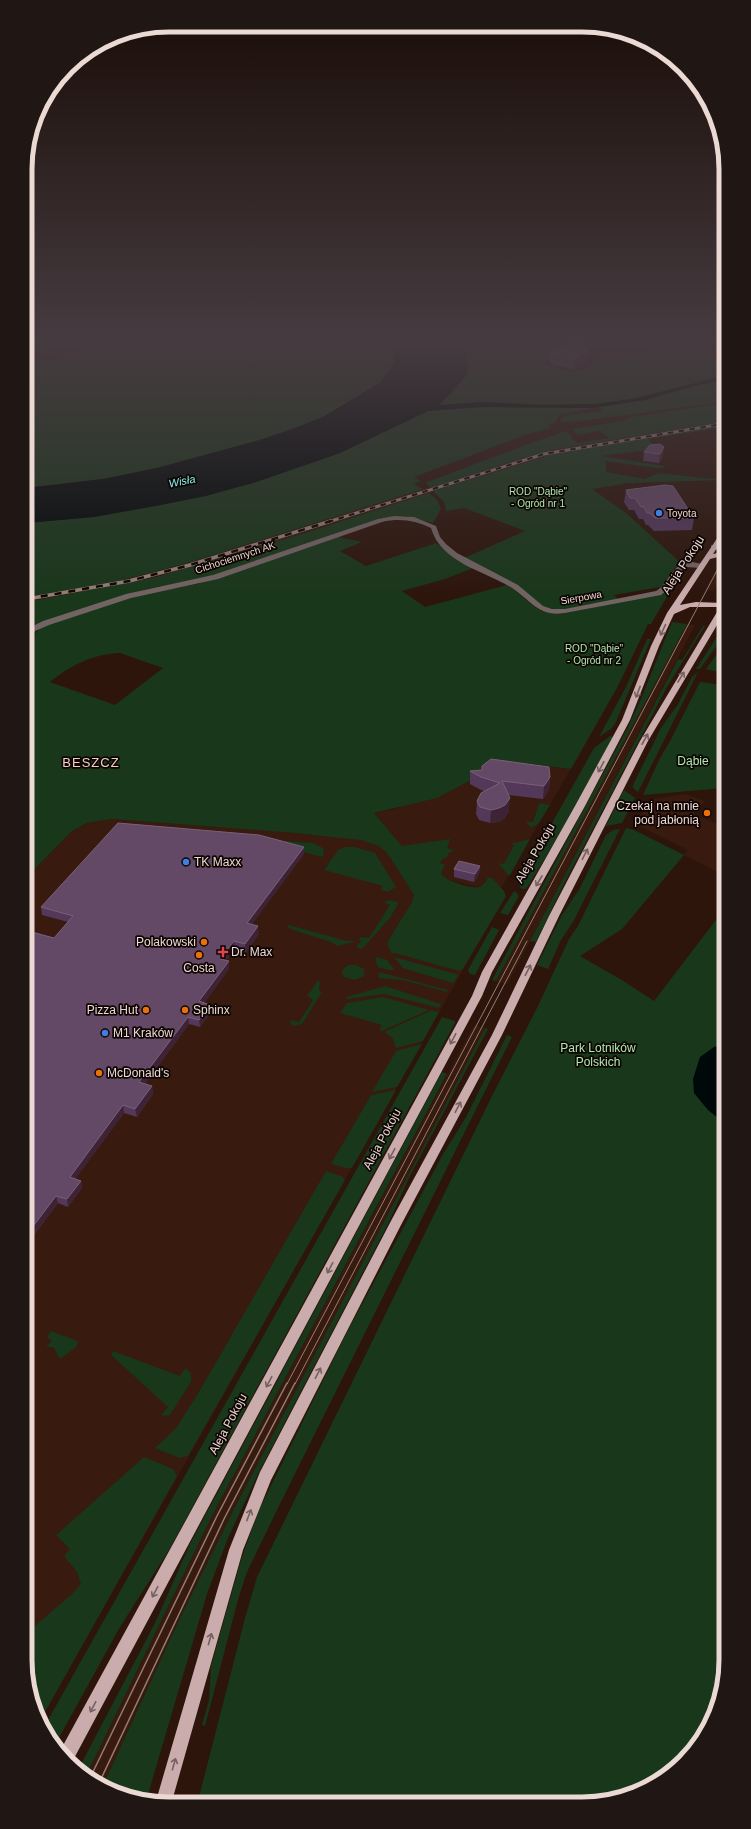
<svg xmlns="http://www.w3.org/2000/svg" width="751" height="1829" viewBox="0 0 751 1829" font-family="Helvetica,sans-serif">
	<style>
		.built { fill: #381a0e }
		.green { fill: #19371b; fill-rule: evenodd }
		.water { fill: #000909 }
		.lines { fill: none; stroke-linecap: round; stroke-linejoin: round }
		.minor { fill: #726463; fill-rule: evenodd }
		.major { fill: #cbacac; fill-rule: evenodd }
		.tram-far1 { stroke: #937e76; stroke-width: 1 }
		.tram { stroke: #937e76; stroke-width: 1.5 }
		.rail-far1-casing { stroke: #937e76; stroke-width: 3 }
		.rail-casing { stroke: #937e76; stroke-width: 3.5 }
		.rail-far1 { stroke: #0e0503; stroke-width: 2; stroke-dasharray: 5.5; stroke-linecap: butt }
		.rail { stroke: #0e0503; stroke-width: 2.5; stroke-dasharray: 7; stroke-linecap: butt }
		.wall { fill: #53385a }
		.shaded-wall { fill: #3d2335 }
		.building { fill: #644967; stroke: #796078 }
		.oneway { stroke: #766160 }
		.shop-dot { fill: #3f7fe0; stroke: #0e0503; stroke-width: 1.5 }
		.food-dot { fill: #e8710a; stroke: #0e0503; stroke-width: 1.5 }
		.health-dot { fill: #e0444e; stroke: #0e0503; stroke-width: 1.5 }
		.labels { text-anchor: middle; stroke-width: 3.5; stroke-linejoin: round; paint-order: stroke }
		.far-park-label { font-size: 10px; fill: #aceaaf; stroke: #0e0503 }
		.far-poi-label { font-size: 10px; fill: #ebd9d3; stroke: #0e0503; text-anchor: start }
		.far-street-label { font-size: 10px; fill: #ebd9d3; stroke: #0e0503 }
		.far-water-label { font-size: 11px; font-style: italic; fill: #83f2f1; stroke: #0e0503 }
		.street-label { font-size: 12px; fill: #ebd9d3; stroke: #0e0503 }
		.park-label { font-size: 12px; fill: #aceaaf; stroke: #0e0503 }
		.poi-label { font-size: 12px; fill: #ebd9d3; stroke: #0e0503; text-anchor: start }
		.neighbourhood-label { font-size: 13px; letter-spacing: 1px; fill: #f1cfc3; stroke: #0e0503 }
		.rim { fill: none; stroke: #ebd9d3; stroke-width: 5 }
	</style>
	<rect width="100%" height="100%" fill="#2d150c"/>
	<path class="built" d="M722 422V425L543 456 544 457 194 567 121 585 27 602V597L119 581 191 562 523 458 562 448Z
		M722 558V574L714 591 706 590Z
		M687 624 695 625 530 941 507 984 496 981Z
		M497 760 571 769 501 888 491 878H488L483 885 477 887 445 879 441 875 440 863 444 858 453 850 447 848 402 846 374 813 395 809 473 779Z
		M685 794 705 801 693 814 723 826V875L684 855 688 850 637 825 646 805 652 799Z
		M112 819 356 837 391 850 414 896 412 905 393 950 463 970 40 1721 30 1697 27 877 72 831 87 823Z
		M474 1025 485 1028 234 1509 180 1618 104 1783 87 1774 213 1514Z"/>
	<path class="green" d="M26 342H73L44 351 26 354Z
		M113 342H393L394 363 381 382 323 417 295 428 263 439 157 468 103 479 26 488V365L61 359Z
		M464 342H552L563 348 540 364 571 372 586 369 600 355 647 353 648 350H709L722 372V378C686 383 653 396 618 401 573 408 529 403 484 402 469 402 454 405 439 405L457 388 468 363Z
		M722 380V402L581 421 563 422 560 420 561 418 568 415 603 411 600 407 645 400 694 386Z
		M722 403V422L562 448 523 458 432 488 425 483 520 447 563 432H567L573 437 571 438 578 443 609 438 600 431 578 435 572 429 624 421 632 417Z
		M461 407 593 408 559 415 555 423 548 424 550 428 525 435 414 477 421 481 414 484 423 489 191 562 119 581 27 597 26 523 94 517 253 483 340 453 428 411Z
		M722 425V434L715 429 648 439 656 449 601 456 665 466 662 468H657L606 461V472L645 479 658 473 722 480 628 483 592 489 626 513 681 563H678L664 584 660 587 614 595 618 599C597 603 565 614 544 607L464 558 525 531 464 508 446 511 444 502 433 491 544 457 542 456Z
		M429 493 437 500 441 509 433 523 407 516 382 518 214 576 147 589 112 599 32 628 27 633V602L156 577 308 532Z
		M338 537 362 542 340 551 366 566 436 543 455 557 473 568 445 579 402 591 425 607 507 585 516 591 535 607 542 611 561 614 662 594 668 589 685 566 651 624H648L617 688 571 769 497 760 473 779 437 798 374 813 402 846 450 839 447 848 453 850 452 852H450L446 858H444L440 863 445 865 441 873C444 881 472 889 479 887 484 885 486 881 488 877L492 878 504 891 506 896 463 969 459 971 395 953 392 954 388 947V941L412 902 414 895 388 854 379 846 361 840 295 833 112 819 87 823 72 831 27 877V670L32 662C28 647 30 635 43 626L139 595 197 584ZM120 653 163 668 115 705 50 682C70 666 92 654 120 653Z
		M672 622 687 624 496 981 492 980 628 727 641 699Z
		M703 626H705L667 687 562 888 536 942 530 941 678 659 682 660Z
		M722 629 723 637 700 669H696Z
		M647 639H651L615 724 611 729 599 737 626 687Z
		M723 646V673L706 669Z
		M698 672C678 713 658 752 638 792L633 788V785L661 728 678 704 692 677Z
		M700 682 723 685V788L643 795 660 758 669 743Z
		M610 736 613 737C585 789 558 839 526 889H522L520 887 519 882 594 748Z
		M624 790 635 798 622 823 606 826Z
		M539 803 550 805 539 823 531 828 526 822H533Z
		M626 828 634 830 684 855 622 929 580 956 625 982 654 1001 716 920 723 906 726 1669 715 1715 696 1748 662 1780 619 1799 198 1801 245 1618 257 1577 491 1098 538 1006 569 939 578 926Z
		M620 829 573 922 561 940 548 969 537 965 562 915 580 888 606 835 613 830Z
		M215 836 313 843 323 848 324 854 322 857 260 841Z
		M530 839 510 875H508L498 863 504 864 514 845 510 844Z
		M346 847H355L375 853 396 887 388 892 381 890 383 886 324 870 338 850Z
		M514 891 518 894V898L508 915 500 913Z
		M390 900 398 902V904L390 918 362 949 356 947 361 941 359 939 361 937 369 938 390 905 384 902Z
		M289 925 347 941H355L354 942 337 946 331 942 293 930 287 927Z
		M492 927 499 930 475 975 470 974 468 970Z
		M377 957 387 960 395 970H388L378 967 375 960Z
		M394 957 456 974 458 976 453 983 409 970 403 968Z
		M356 965 364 969V976L355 980 344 977 342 973C343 966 350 964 356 965Z
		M379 972 448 990 447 992 403 980 379 978Z
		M318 980 320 981 319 990 322 992 302 1024 294 1026 290 1024 291 1020 299 1022 313 1000 307 996Z
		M385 986 441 1004 439 1008 384 994 348 999 346 997Z
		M383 997 429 1010 382 1031 379 1030 382 1025 340 1013 347 1003Z
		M432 1010 439 1012 423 1041 396 1048 392 1037 384 1032Z
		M442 1017 455 1021V1023L169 1550 120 1627 55 1745 43 1729Z
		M485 1028 488 1029 410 1176 386 1228 259 1472 228 1538 207 1594 146 1801H141L104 1783 180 1618 234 1509Z
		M507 1035 512 1037 277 1510 247 1572 239 1596 205 1726 202 1725 209 1700 211 1666 241 1560 259 1510 346 1334 442 1156 466 1117Z
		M422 1044 397 1087 372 1092 396 1051Z
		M442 1072 447 1074 213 1514 87 1774 78 1770 155 1623 190 1544Z
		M396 1090 352 1168H346L331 1164 371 1095Z
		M326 1171 341 1176 345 1180 188 1456 179 1458 155 1448 176 1428 196 1397Z
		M51 1331 78 1341 76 1347 60 1359 54 1348 46 1346 52 1341 47 1337Z
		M113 1351 180 1376 185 1368C191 1372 192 1375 191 1382L170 1415 164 1416 161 1415 168 1407 111 1355Z
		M144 1457 173 1469 177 1476 40 1721 30 1697V1630L72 1594 81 1584 77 1572 64 1556 70 1549 56 1535Z"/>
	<path class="water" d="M393 342H464L468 363 467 375 439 405 483 402 533 405 596 404 637 398 711 379 722 378V380L694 386 645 400 593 408 482 407 428 411 340 453 253 483 206 496 156 506 94 517 26 523V488L103 479 157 468 263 439 295 428 323 417 381 382 394 363Z
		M719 1046 724 1047V1123L708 1110 694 1093 693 1079 700 1057 714 1047Z"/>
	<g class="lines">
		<path class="minor" d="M394 516 414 517 436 526 440 537 446 544 457 553 518 585 543 606 552 609H565L656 591C670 583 673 560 692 562 697 563 701 563 705 566L701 568 686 567C676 574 672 588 661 595L565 613C538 617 532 601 512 588 485 571 441 563 431 528 415 520 399 518 382 522L218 579 131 598 49 625 35 631 30 643H27V633L29 628 43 621 126 594 213 575 378 519Z
			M711 545 722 547V551L711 549Z
			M27 652 31 654V666L27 668Z"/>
		<path class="major" d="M715 342H721L722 350 720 349Z
			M722 533V540L713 554 722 552V556L710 559 680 605 696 602 723 603V615L648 741 559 916 502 1035 401 1225 271 1480 243 1550 172 1801H156L229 1550 260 1472 392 1219 492 1035 549 916 640 741 720 607H690L674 614 659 646 630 720 585 806 492 972 482 996 71 1764 60 1751 472 996 482 972 575 806 622 720 651 646 667 613 720 534Z"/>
		<path class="tram-far1" d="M287 1384 722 561
			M295 1384 527 941"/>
		<path class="tram" d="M91 1776 217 1516 287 1383
			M100 1781 224 1519 295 1383"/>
		<g class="rail-far1-casing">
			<path id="rail-far1" d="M328 522 544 454 722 424"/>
		</g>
		<g class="rail-casing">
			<path id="rail" d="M27 599 129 581 190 565 331 521"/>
		</g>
		<use href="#rail-far1" class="rail-far1"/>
		<use href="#rail" class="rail"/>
	</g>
	<path class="wall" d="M565 342H582V348L589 350 588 360 573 369 553 365V364L550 363V353L565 348Z
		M650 445 663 456 659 463 643 461 644 452Z
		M626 490 694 518 692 530 654 531 648 525H646L643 519H639L634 510H629L624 502Z
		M470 771 550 777 549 790 543 799 508 795 509 811 504 819 498 822 490 823 479 820 476 814 477 801 484 791 481 790 470 784Z
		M304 847V854L252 924 259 934 246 952 234 948 226 960 229 969 204 1003 211 1012 200 1027 189 1024 145 1084 152 1086 153 1094 137 1117 124 1113 75 1179 81 1181 82 1188 68 1207 58 1203 29 1242 28 931 54 938 68 922 42 915 41 907Z
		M480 866 479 874 474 882 454 877V869Z"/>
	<path class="shaded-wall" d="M582 346V354L589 350 588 360 573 369 574 359 580 348Z
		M664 447 663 456 659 463 660 454Z
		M550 777 549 790 543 799 544 786Z
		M510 798 509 811 504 819 498 822 490 823 491 810Z
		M304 847V854L248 930 247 923Z
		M480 866 479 874 474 882 475 874Z
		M258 926 259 934 246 952 245 944Z
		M234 941V948L221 966 220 959Z
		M229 961V969L200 1009 199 1001Z
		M210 1005 211 1012 200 1027 199 1020Z
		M188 1017 189 1024 141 1090 139 1082Z
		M152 1086 153 1094 137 1117 135 1109Z
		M123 1105 124 1113 71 1185 70 1177Z
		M81 1181 82 1188 68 1207 67 1199Z
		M56 1196 58 1203 29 1242 28 1233Z"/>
	<path class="building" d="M566 342H582V346L580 348 589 350 574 359 553 355H555L550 353 562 347 566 348Z
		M660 444 664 447 660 454 644 452 650 445Z
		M665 485 673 486 694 518H655L650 513H647L644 507H641L635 498H630L626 490Z
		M491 759 549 767 550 777 544 786 502 781 510 798 505 805 499 808 491 810 480 807 477 801 481 793 500 783 481 777 470 771 482 770V766Z
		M118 823 259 835 304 847 247 923 258 926 245 944 234 941 220 959 229 961 199 1001 210 1005 199 1020 188 1017 139 1082 152 1086 135 1109 123 1105 70 1177 81 1181 67 1199 56 1196 28 1233V931L54 938 73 916 41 907Z
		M459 861 480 866 475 874 454 869Z"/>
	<defs><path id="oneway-shaft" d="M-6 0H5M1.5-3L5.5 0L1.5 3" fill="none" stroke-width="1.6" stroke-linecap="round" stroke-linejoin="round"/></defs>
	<g class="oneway">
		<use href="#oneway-shaft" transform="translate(663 630) rotate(115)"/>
		<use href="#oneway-shaft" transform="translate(681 677) rotate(-58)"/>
		<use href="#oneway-shaft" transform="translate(638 692) rotate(111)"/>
		<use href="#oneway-shaft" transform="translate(645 739) rotate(-61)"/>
		<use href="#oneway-shaft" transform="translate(601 767) rotate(118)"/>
		<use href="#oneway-shaft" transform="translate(585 854) rotate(-63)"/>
		<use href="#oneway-shaft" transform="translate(539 881) rotate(121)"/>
		<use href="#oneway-shaft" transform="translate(528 970) rotate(-63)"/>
		<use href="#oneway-shaft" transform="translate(453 1039) rotate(118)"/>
		<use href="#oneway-shaft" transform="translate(458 1107) rotate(-62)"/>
		<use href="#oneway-shaft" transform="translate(392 1154) rotate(118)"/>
		<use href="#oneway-shaft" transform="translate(330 1268) rotate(118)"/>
		<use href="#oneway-shaft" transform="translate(318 1373) rotate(-63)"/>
		<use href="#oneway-shaft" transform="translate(269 1382) rotate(118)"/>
		<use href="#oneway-shaft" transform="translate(249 1515) rotate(-69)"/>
		<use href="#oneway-shaft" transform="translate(155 1592) rotate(118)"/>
		<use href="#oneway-shaft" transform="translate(210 1639) rotate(-74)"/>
		<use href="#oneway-shaft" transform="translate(93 1707) rotate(118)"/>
		<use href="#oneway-shaft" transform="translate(174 1764) rotate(-74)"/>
	</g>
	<linearGradient id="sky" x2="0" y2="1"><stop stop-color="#190c07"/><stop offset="0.57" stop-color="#463b40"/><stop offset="1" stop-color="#463b40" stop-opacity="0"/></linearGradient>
	<rect width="751" height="598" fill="url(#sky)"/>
	<g class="shop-dot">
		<circle cx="659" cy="513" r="4"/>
		<circle cx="186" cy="862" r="4"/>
		<circle cx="105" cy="1033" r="4"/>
	</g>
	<g class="food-dot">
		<circle cx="707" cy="813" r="4"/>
		<circle cx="204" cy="942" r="4"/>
		<circle cx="199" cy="955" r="4"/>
		<circle cx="146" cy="1010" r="4"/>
		<circle cx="185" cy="1010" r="4"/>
		<circle cx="99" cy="1073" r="4"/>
	</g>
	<path class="health-dot" d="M221 946h4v4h4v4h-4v4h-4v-4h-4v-4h4z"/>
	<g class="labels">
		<g class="far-park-label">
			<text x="538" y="495">ROD "Dąbie"<tspan x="538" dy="12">- Ogród nr 1</tspan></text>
			<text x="594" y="652">ROD "Dąbie"<tspan x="594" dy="12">- Ogród nr 2</tspan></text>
		</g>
		<g class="far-poi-label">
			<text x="667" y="517">Toyota</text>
		</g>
		<g class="far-street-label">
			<text transform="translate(235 557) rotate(-18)" y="4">Cichociemnych AK</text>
			<text transform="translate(581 597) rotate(-10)" y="4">Sierpowa</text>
		</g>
		<g class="far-water-label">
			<text transform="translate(182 481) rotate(-11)" y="4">Wisła</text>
		</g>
		<g class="street-label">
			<text transform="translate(683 565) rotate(-57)" y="4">Aleja Pokoju</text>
			<text transform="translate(535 853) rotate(-60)" y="4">Aleja Pokoju</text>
			<text transform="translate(382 1139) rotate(-62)" y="4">Aleja Pokoju</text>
			<text transform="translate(228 1424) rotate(-62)" y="4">Aleja Pokoju</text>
		</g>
		<g class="park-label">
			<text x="693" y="765">Dąbie</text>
			<text x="598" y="1052">Park Lotników<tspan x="598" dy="14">Polskich</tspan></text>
		</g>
		<g class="poi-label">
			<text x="699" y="810" text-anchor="end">Czekaj na mnie<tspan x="699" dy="14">pod jabłonią</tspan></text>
			<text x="194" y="866">TK Maxx</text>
			<text x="196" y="946" text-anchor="end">Polakowski</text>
			<text x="231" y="956">Dr. Max</text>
			<text x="199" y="972" text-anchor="middle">Costa</text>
			<text x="138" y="1014" text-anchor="end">Pizza Hut</text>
			<text x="193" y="1014">Sphinx</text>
			<text x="113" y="1037">M1 Kraków</text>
			<text x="107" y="1077">McDonald's</text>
		</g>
		<g class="neighbourhood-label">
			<text x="91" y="767">BESZCZ</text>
		</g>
	</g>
	<path d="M0 0H751V1829H0ZM169 32H582A137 137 0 0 1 719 169V1660A137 137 0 0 1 582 1797H169A137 137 0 0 1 32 1660V169A137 137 0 0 1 169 32Z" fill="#201614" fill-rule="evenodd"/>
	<path class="rim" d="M169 32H582A137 137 0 0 1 719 169V1660A137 137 0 0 1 582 1797H169A137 137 0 0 1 32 1660V169A137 137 0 0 1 169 32Z"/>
</svg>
